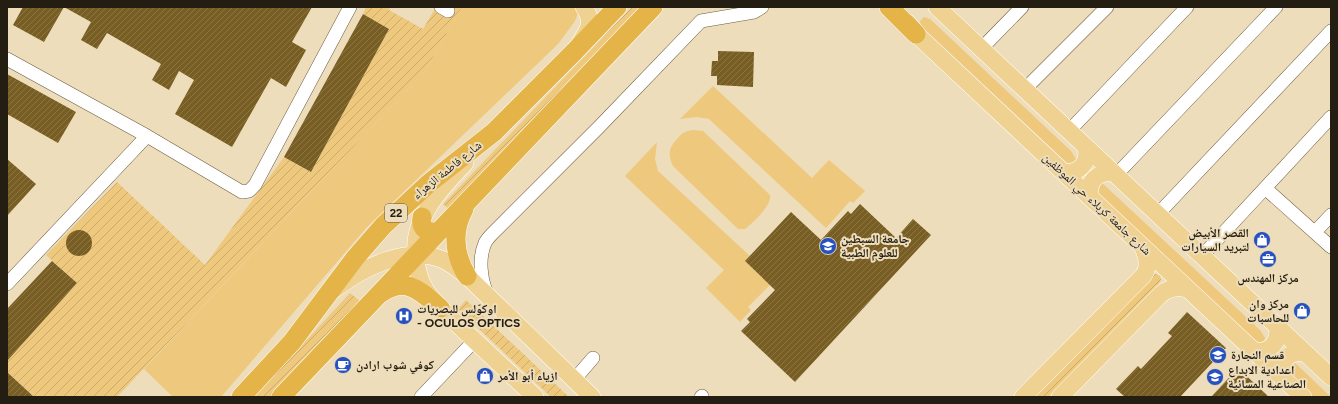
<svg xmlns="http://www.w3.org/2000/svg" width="1338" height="404" viewBox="0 0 1338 404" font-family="Figtree,'Noto Naskh Arabic',sans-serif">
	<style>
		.grass { fill: #edc87d }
		.garden { fill: url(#garden-furrows) }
		.building { fill: url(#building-hatch) }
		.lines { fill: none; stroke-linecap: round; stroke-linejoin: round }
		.minor-casing { stroke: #6b5c3e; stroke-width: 14 }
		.major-casing { stroke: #fff; stroke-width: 18 }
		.highway-casing { stroke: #fff; stroke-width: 20 }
		.minor { stroke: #fff; stroke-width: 13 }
		.major { stroke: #efd292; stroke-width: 17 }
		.highway { stroke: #e4b449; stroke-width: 19 }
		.labels { text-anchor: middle; stroke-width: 4; stroke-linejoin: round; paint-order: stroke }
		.shield { fill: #edb; stroke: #615744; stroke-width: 1 }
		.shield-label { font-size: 11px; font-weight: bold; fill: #241d11 }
		.street-label { font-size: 12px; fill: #241d11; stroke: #edb }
		.poi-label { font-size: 12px; font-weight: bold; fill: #241d11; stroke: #edb; text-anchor: start }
	</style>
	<defs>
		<pattern id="garden-furrows" width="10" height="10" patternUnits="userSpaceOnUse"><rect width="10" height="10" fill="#edc87d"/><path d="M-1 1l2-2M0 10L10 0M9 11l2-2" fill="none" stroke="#cbab6b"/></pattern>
		<pattern id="building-hatch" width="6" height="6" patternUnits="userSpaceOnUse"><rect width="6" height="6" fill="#785e23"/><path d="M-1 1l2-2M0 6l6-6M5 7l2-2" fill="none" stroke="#897548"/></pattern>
	</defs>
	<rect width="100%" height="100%" fill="#edb"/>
	<path class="grass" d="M462 7H576L578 13 575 21 558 44 367 227 221 397H173L144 369 425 71Z
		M924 17 930 19 1071 151 1076 159 1075 163 1070 165 1067 163 922 27 920 21Z
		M713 86 812 178 829 160 865 191 853 203 850 201 826 228 709 119 697 117 680 119Z
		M693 130 703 131 770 195C772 205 753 223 745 229H738L673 166C668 155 668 149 677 139 682 133 685 131 693 130Z
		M657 142 655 159 658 171 750 256 745 261 770 285 748 307 751 310 740 322 706 288 724 270 625 176Z
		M1100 181 1260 330 1265 338 1264 342 1259 345 1092 189Z
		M1293 361 1331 397H1314L1285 370Z"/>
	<path class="garden" d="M366 7H390L389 10 423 29 436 7H462L425 71 117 397H34L7 372V360L77 283 46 255 117 182 205 265 284 157 311 172 389 29 363 14Z
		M632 7H643L450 210 443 204Z
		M1154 273 1160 276 1161 280 1156 288 1048 397H1032Z
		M350 293 360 301 351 311 271 397H254Z
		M466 300 569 397H551L458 309Z"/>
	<path class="building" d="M23 7H64L44 42 13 25Z
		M64 7H312L292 42 306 50 286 87 271 78 232 147 175 114 194 80 179 71 169 90 152 80 161 64 107 33 97 49 81 40 91 22Z
		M363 14 389 29 311 172 284 157Z
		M718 51 754 52 753 87 717 85V76H711L712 61H718Z
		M7 74 76 112 58 143 7 114Z
		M7 159 36 184 7 216Z
		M860 204 896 238 913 219 931 235 795 382 741 331 750 322 747 319 775 290 745 261 791 212 821 240 848 211 851 214Z
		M66 243a13 13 0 1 1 26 0a13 13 0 1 1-26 0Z
		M52 261 77 283 7 361V309Z
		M1187 312 1226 348 1180 397H1125L1116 389 1138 366 1141 369 1172 336 1168 333Z
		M1238 368 1269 397H1211Z
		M7 372 34 397H7Z"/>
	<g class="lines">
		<g class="minor-casing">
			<path id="minor" d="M441 7 448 11
				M981 49 1022 7
				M7 59 147 136 7 284
				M1025 89 1107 7
				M1069 131 1187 7
				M147 136 242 192 249 191 255 185 350 7
				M1116 175 1276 7
				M1265 188 1331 247
				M1158 214 1331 31
				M1315 232 1331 215
				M1202 256 1331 117
				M488 296C481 281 478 259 485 243 487 239 490 236 493 233L599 127 701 21 754 12 762 7
				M574 380 593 358
				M421 397 474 341
				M701 397 702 396"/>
		</g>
		<g class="major-casing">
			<path id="major" d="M937 7 1331 377
				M908 23 916 34 1303 397
				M580 43C589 29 594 22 584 7
				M465 163C439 190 411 219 416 259 418 281 425 292 440 308L535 397
				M1063 172C1079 174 1090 163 1086 147
				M1091 198C1086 182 1097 171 1114 173
				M335 289C362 268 407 245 441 259 451 263 458 269 467 276L592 397
				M1253 351C1269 354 1281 342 1277 326
				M1282 377C1278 362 1289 350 1305 353
				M1023 397 1143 276C1150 267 1147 257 1143 247
				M1060 397 1161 294C1169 288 1177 286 1187 289"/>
		</g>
		<g class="highway-casing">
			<path id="highway" d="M889 7 916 34
				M464 209C452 231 454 254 467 276
				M422 217C420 229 428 234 439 231
				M381 293C407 276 420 291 440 308
				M241 397 292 342 355 258 383 226 428 184 494 132 575 51 617 7
				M281 397 653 7"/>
		</g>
		<use href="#minor" class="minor"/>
		<use href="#major" class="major"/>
		<use href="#highway" class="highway"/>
	</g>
	<defs>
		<g id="shop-disc" transform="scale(0.9)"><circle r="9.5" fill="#2651bf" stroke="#edb"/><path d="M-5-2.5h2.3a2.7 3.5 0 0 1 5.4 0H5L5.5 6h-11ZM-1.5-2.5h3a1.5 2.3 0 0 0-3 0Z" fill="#fff"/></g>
		<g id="university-disc" transform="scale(0.9)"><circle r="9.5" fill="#2651bf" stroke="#edb"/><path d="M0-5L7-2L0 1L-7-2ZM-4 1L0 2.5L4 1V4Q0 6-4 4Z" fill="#fff"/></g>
		<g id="office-disc" transform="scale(0.9)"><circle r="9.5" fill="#2651bf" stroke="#edb"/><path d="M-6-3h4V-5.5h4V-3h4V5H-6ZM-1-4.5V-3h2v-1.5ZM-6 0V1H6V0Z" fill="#fff"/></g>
		<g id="hospital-disc" transform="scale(0.9)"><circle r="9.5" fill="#2651bf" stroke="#edb"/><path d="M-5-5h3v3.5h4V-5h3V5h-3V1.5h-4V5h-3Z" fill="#fff"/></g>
		<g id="cafe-disc" transform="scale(0.9)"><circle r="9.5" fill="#2651bf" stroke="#edb"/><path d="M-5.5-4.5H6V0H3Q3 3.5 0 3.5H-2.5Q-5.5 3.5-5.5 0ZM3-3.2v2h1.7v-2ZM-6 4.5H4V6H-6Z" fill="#fff"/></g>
		<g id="school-disc" transform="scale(0.9)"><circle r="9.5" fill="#2651bf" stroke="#edb"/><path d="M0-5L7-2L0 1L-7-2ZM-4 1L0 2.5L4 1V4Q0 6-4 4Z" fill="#fff"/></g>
	</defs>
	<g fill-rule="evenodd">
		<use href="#shop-disc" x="1262" y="240"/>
		<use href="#university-disc" x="828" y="246"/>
		<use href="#office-disc" x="1268" y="259"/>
		<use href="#shop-disc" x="1302" y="311"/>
		<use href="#hospital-disc" x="404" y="316"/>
		<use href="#university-disc" x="1218" y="355"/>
		<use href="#cafe-disc" x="343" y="365"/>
		<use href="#shop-disc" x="485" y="376"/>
		<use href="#school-disc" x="1215" y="377"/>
	</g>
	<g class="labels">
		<rect class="shield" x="385" y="204" width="22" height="18" rx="3"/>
		<g class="shield-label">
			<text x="396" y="217">22</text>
		</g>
		<g class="street-label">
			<text transform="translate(447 170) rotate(-39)" y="4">شارع فاطمة الزهراء</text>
			<text transform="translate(1097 204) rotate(43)" y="4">شارع جامعة كربلاء حي الموظفين</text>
		</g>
		<g class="poi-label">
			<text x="1249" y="237" text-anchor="end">القصر الأبيض<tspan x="1249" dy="14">لتبريد السيارات</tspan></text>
			<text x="841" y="243">جامعة السبطين<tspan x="841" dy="14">للعلوم الطبية</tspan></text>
			<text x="1268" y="282" text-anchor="middle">مركز المهندس</text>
			<text x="1289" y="308" text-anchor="end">مركز وان<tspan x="1289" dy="14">للحاسبات</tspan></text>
			<text x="417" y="313">اوكوّلس للبصريات<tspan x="417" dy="14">- OCULOS OPTICS</tspan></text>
			<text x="1231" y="359">قسم النجارة</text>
			<text x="356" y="369">كوفي شوب ارادن</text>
			<text x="1228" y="374">اعدادية الابداع<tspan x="1228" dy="14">الصناعية المسائية</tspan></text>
			<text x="498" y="380">ازياء أبو الأمر</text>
		</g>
	</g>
	<rect width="1338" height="404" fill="none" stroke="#241d11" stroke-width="16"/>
</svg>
